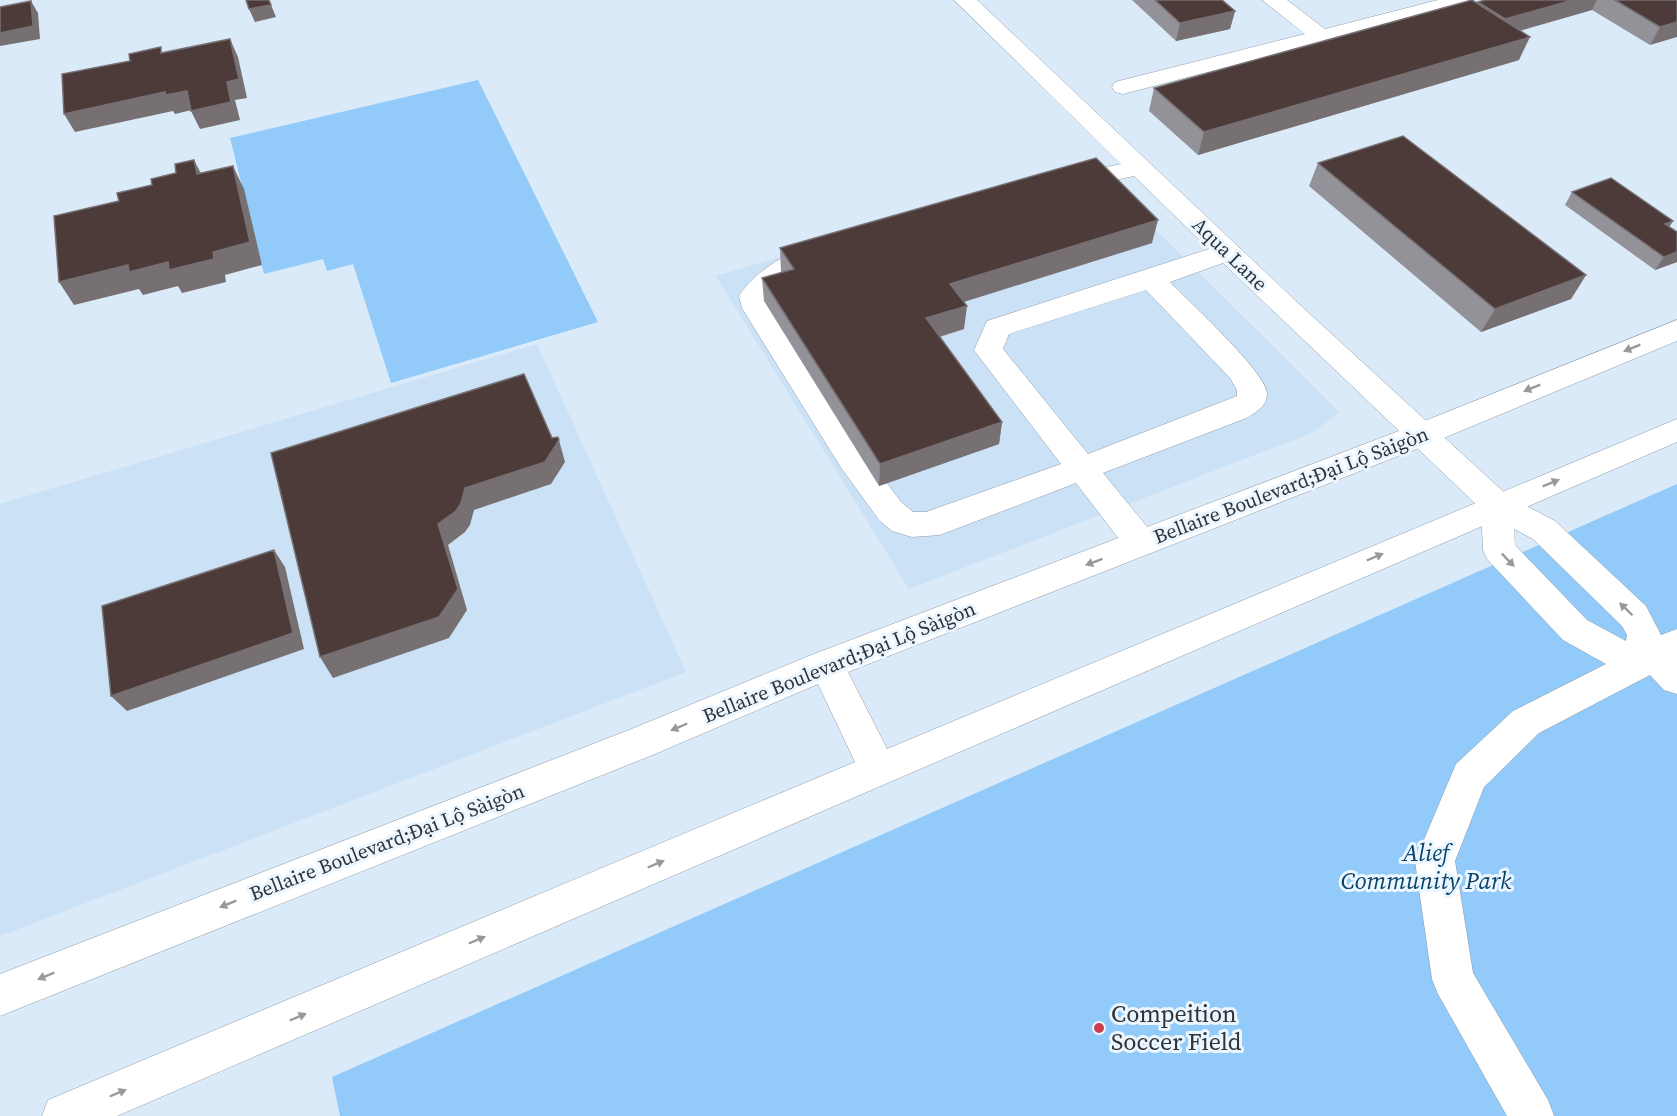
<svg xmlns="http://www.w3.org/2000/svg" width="1677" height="1116" viewBox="0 0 1677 1116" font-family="'Source Serif 4',serif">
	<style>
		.built { fill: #cbe1f5 }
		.green { fill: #92caf9 }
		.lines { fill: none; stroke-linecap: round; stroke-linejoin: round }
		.minor-casing { stroke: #8f9eac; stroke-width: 1 }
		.major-casing { stroke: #8f9eac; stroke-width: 1 }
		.minor { fill: #fff; fill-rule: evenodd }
		.major { fill: #fff; fill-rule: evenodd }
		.wall { fill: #949299 }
		.shaded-wall { fill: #777073 }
		.building { fill: #4d3b3a; stroke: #777073; stroke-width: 1.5 }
		.oneway { fill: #969a9c }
		.poi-dot { fill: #cd3d4b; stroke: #ecf6ff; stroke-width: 2 }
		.labels { text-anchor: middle; stroke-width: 6; stroke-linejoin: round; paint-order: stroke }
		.street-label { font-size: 20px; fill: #2e3439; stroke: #ecf6ff }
		.near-park-label { font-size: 24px; font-style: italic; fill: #07436a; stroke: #ecf6ff }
		.near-poi-label { font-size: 24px; fill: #2e3439; stroke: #ecf6ff; text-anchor: start }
	</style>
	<rect width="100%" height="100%" fill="#daeaf8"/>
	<path class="built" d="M1091 165 1339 412 1314 432 909 589 716 276Z
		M537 344 686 672 0 936V504Z"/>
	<path class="green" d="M478 80 598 322 391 383 353 264 327 271 323 259 264 274 230 138Z
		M1677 484V1116H340L332 1077Z"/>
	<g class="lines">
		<g class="minor-casing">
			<path id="minor" d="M954 0H977L1299 304 1508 496 1555 521 1646 606 1661 635 1677 629V694L1664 690 1650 675 1539 733 1484 787 1455 861 1473 973 1548 1100 1554 1116H1507L1438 994 1432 979 1415 861 1456 764 1513 711 1606 664 1563 640 1487 559 1483 550 1481 509 1223 263 1170 282C1188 301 1265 371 1267 393 1267 406 1258 410 1249 417L1103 473 1153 534 1157 543 1153 552 1141 556 1129 552 1076 483 940 535 912 537 892 531 879 520 840 466 742 308 739 296C756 270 801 239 833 248L837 254C828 268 786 271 767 296L770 308 862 450 901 502 913 512H926L1061 464 974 350 987 321 1209 249 1134 176 1069 190 1060 187 1057 182 1060 177 1121 164ZM1146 290 1230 378 1237 390V396L1088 454 1003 349 1009 334ZM1514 529 1533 539 1622 626 1627 635 1626 641 1587 620 1515 545Z
				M1262 0H1287L1325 29 1438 0H1474L1470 4 1334 40 1332 43H1319L1123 94 1115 92 1112 87 1115 82 1305 34Z"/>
		</g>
		<g class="major-casing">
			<path id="major" d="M1677 320V341L1434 442 848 672 887 749 1677 419V442L117 1116H42L48 1100 855 762 818 684 655 754 0 1016V974L629 730 814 654 1412 426Z"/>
		</g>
		<use href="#minor" class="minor"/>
		<use href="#major" class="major"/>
	</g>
	<path class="wall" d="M1132 0H1222L1235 11 1230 29 1176 41Z
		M1485 0H1677L1650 45 1592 10 1520 31 1519 60 1198 155 1149 111 1154 88 1477 3 1478 2Z
		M1318 163 1586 275 1571 299 1481 332 1309 186Z
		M1572 192 1669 227 1677 232V262L1655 270 1565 205Z
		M1152 243 964 302V329L940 337 1002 422 999 444 879 486 764 301 762 278 781 272 780 248Z"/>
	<path class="shaded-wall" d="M269 0 276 17 255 22 249 9Z
		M1573 0H1597L1592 10 1497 37 1505 19Z
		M31 1 38 13 40 39 0 46V33Z
		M1235 11 1230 29 1176 41 1180 23Z
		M1677 22V37L1650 45 1660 27Z
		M1530 37 1519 60 1198 155 1204 132Z
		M230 39 238 57 247 98 235 100 240 120 200 129 191 111 227 82Z
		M187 91 196 109 175 114 173 111 75 132 64 114 165 92Z
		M194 160 206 183 197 174Z
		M233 166 244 189 262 265 225 275 226 282 182 293 178 286 143 295 139 289 74 305 59 282 128 265 168 262 213 252Z
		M1158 220 1152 243 947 307 950 284Z
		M1673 221 1665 234V224Z
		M1677 252V262L1655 270 1664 257Z
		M1586 275 1571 299 1481 332 1495 309Z
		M967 306 964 329 924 341 926 318Z
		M1002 422 999 444 879 486 880 464Z
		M559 440 565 462 551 484 474 510 470 525 465 532 448 545 467 610 449 638 333 678 320 657 438 524 465 488Z
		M274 550 285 567 304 649 127 711 111 696Z"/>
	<path class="building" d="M246 0H269L271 5 249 9Z
		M1155 0H1222L1235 11 1180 23Z
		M1472 0 1530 37 1204 132 1154 88Z
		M1485 0H1573L1505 19 1478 2Z
		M1615 0H1677V22L1660 27Z
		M31 1 33 26 0 33V7Z
		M230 39 239 79 227 82 231 102 191 111 187 91 166 95 165 92 64 114 62 74 130 61 129 54 161 47V53Z
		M1403 136 1586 275 1495 309 1318 163Z
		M1096 158 1158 220 950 284 967 306 926 318 1002 422 880 464 762 278 794 269 780 248Z
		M194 160 197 174 233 166 250 242 213 252 214 259 169 270 168 262 129 272 128 265 59 282 54 216 119 201 117 193 152 185 151 179 176 173 175 164Z
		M1611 178 1673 221 1665 224 1677 232V252L1664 257 1572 192Z
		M524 374 552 438 558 437 559 440 545 462 465 488 461 503 456 511 438 524 458 589 439 617 320 657 271 453Z
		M274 550 293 633 111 696 102 606Z"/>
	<defs><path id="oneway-solid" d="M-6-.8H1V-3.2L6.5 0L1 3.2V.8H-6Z" transform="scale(1.5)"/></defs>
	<g class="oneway">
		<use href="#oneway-solid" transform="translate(1632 348) rotate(158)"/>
		<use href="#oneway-solid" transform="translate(1532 388) rotate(158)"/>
		<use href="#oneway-solid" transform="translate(1551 483) rotate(-22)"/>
		<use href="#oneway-solid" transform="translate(1375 557) rotate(-23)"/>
		<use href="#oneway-solid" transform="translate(1508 560) rotate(46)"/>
		<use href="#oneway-solid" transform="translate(1094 562) rotate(159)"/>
		<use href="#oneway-solid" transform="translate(1626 609) rotate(-136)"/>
		<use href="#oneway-solid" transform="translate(679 727) rotate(157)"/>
		<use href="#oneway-solid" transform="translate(656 864) rotate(-23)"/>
		<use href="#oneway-solid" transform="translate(228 904) rotate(158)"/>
		<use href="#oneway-solid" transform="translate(477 940) rotate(-23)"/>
		<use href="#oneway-solid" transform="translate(46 976) rotate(158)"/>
		<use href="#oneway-solid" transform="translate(298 1017) rotate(-23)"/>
		<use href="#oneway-solid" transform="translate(118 1093) rotate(-23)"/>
	</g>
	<circle class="poi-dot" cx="1099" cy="1028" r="6"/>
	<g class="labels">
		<g class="street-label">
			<text transform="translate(1230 254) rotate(44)" y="7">Aqua Lane</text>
			<text transform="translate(1291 485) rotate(-21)" y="7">Bellaire Boulevard;Đại Lộ Sàigòn</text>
			<text transform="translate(839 662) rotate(-22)" y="7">Bellaire Boulevard;Đại Lộ Sàigòn</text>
			<text transform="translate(387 842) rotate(-21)" y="7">Bellaire Boulevard;Đại Lộ Sàigòn</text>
		</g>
		<g class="near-park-label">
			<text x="1426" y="861">Alief<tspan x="1426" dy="28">Community Park</tspan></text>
		</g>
		<g class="near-poi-label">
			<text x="1111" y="1022">Compeition<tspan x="1111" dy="28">Soccer Field</tspan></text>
		</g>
	</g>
</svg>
